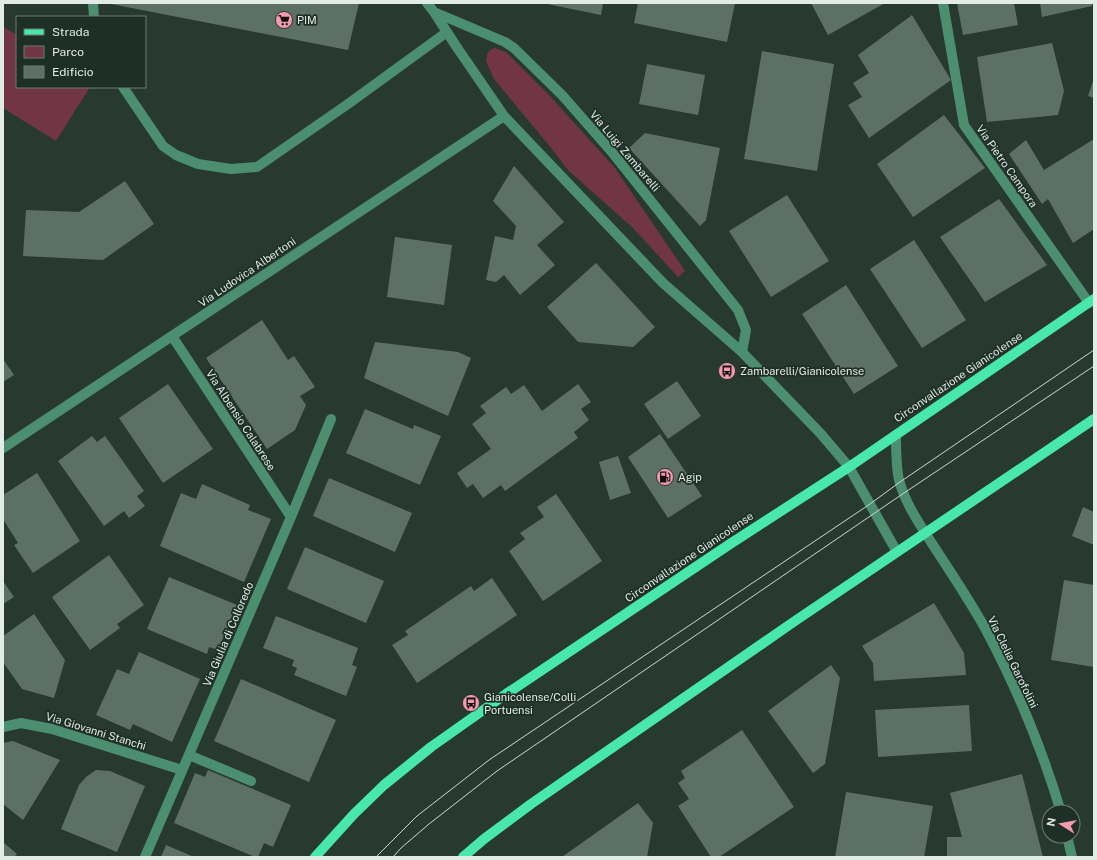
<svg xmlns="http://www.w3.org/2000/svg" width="1097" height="860" viewBox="0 0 1097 860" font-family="'Public Sans',sans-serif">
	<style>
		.green { fill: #713544 }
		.building { fill: #5d7066 }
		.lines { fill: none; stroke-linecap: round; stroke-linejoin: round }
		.minor { stroke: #4b8f70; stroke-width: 10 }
		.major { stroke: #47e8a9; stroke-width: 10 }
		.tram { stroke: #cdd8d2; stroke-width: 1 }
		.labels { text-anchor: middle; stroke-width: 3.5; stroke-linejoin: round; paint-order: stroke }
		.poi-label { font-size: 11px; fill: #e1ece6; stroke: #1e2f27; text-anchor: start }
		.street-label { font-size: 11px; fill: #e1ece6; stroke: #1e2f27 }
	</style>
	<rect width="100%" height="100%" fill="#283930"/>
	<path class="green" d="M3 27 17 35V87H90L56 141 3 108Z
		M495 48 506 52 548 94 615 168 685 271 678 277 633 228 568 170 552 149 494 79 486 61 487 54 490 50Z"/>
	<path class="building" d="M106 3H359L348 50Z
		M542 3H603L601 15Z
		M638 3H735L727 42 634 23Z
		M811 3H885L828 35Z
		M957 3H1014L1018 25 963 35Z
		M1040 3H1092V6L1042 17Z
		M912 15 951 80 869 138 848 105 862 97 853 83 869 73 858 55Z
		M1052 43 1064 91 1058 115 987 122 977 57Z
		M762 51 834 64 817 171 744 159Z
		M647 64 705 75 698 115 639 104Z
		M1094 78V98L1088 96Z
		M944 115 985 168 913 217 877 164Z
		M645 133 720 148 706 220 700 226 629 148Z
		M1094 139V229L1073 243 1048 199 1042 204 1009 154 1026 140 1044 170Z
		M514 166 564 222 537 245 555 265 520 295 504 275 496 282 486 280 495 236 513 240 516 226 493 201Z
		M125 181 154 224 103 260 23 256 26 210 79 212Z
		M787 195 829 261 771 297 729 231Z
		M999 199 1047 265 985 302 940 237Z
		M395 237 452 245 444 305 387 297Z
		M914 240 966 320 922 348 870 269Z
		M596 263 655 327 633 347 578 342 547 307Z
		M846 285 898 366 854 394 802 314Z
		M262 320 288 360 294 356 315 387 300 396 306 405 295 430 267 449 206 358Z
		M375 342 458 352 471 358 448 416 364 378Z
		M3 359 14 375 3 382Z
		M677 381 701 416 668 439 644 404Z
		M168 384 213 449 163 483 119 418Z
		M578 384 591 402 581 409 589 420 574 432 578 438 505 491 501 485 483 498 473 484 467 488 457 473 491 449 472 424 486 413 480 406 506 387 511 394 524 385 542 411Z
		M365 409 413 429 414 425 441 436 420 485 346 453Z
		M660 434 702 496 668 518 628 457Z
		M92 436 97 442 105 436 144 491 137 496 145 506 129 518 124 511 104 526 58 461Z
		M618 456 631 493 610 500 599 462Z
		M37 473 80 541 33 573 14 545 18 543 3 519V495Z
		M329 478 412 513 395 552 313 516Z
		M202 484 250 505 248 510 271 519 244 582 160 546 181 493 196 499Z
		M556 494 602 561 543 601 509 551 525 539 520 533 544 517 537 507Z
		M1083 507 1094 512V545L1072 536Z
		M305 547 384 581 366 623 287 589Z
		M109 555 144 605 117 624 120 628 90 650 52 597Z
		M169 577 237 605 218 650 209 647 207 654 147 629Z
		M492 578 517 615 417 683 392 645 408 635 405 631 471 586 474 591Z
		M1064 580 1094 585V667L1051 660Z
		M3 581 14 597 3 604Z
		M934 603 964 653 966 675 874 681 873 663 862 646Z
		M34 614 65 660 54 698 22 689 3 662V636Z
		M276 616 358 648 352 665 357 667 346 696 294 675 297 668 292 666 294 660 263 648Z
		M139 652 200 679 172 742 133 724 130 730 96 715 117 669 129 674Z
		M831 665 840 678 825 764 813 773 768 711Z
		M241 679 336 720 309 782 214 741Z
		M969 705 972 751 878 757 875 710Z
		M742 730 794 807 719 857H711L678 806 689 799 678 783 685 778 681 771Z
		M13 741 60 760 23 820 3 804V743Z
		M96 770 110 771 145 786 117 852 61 829 79 785 86 777Z
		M208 770 291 805 273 847 264 843 258 857H255L174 823 195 773 205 777Z
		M1022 774 1043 857H947V837H962L950 793Z
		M846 792 933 806 924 857H835Z
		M638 803 653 823 647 857H562Z
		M3 842 17 854 14 857H3Z
		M166 845 194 857H161Z"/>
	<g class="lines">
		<path class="minor" d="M93 3 94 17
			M427 3 434 12 456 46 504 116 663 283 742 352 821 434 849 467 897 552
			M943 3 964 125 1089 303
			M434 12 505 42 514 48 562 95 611 151 738 310 746 330 742 352
			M123 87 163 146 176 155 198 164 231 169 257 167 348 104 447 32
			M172 336 291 517
			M896 435C896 450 896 466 899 480 905 503 920 525 933 545 951 573 970 601 986 630 1017 688 1042 749 1061 812
			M3 448 504 116
			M3 727 21 723 52 729 182 770
			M189 755 251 781
			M1067 836 1072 857
			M145 857 291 517 331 419"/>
		<path class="major" d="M315 857 354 814 384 785 431 747 506 694 730 544 849 467 1094 299
			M463 857 484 839 531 804 792 623 1094 419"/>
		<path class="tram" d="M376 857 417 816 489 760 870 504 900 482 1094 350
			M393 857 401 848 429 824 497 771 904 493 1094 366"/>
	</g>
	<defs>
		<g id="supermarket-disc" transform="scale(0.9)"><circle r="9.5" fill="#f29aae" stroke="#1e2f27"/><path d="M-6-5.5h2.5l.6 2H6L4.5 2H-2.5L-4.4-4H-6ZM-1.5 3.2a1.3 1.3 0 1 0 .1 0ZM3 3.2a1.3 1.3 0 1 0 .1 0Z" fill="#111"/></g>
		<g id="bus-disc" transform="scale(0.9)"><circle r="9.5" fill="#f29aae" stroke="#1e2f27"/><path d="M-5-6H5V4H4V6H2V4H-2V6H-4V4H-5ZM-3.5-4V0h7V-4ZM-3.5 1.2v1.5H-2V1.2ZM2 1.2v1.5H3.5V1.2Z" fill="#111"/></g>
		<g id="fuel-disc" transform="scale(0.9)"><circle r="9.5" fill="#f29aae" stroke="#1e2f27"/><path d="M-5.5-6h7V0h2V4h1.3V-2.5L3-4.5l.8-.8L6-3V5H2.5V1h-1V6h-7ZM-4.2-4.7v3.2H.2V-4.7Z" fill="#111"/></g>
	</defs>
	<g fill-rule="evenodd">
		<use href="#supermarket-disc" x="284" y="20"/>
		<use href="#bus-disc" x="727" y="371"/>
		<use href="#fuel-disc" x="665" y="477"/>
		<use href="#bus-disc" x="471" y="703"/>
	</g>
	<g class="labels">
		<g class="poi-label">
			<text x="297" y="24">PIM</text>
			<text x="740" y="375">Zambarelli/Gianicolense</text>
			<text x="678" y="481">Agip</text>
			<text x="484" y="701">Gianicolense/Colli<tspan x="484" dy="13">Portuensi</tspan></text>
		</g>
		<g class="street-label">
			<text transform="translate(625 151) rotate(50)" y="4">Via Luigi Zambarelli</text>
			<text transform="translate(1007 166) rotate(55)" y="4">Via Pietro Campora</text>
			<text transform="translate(247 272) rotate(-34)" y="4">Via Ludovica Albertoni</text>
			<text transform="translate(958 377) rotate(-34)" y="4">Circonvallazione Gianicolense</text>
			<text transform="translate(241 420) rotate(57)" y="4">Via Albensio Calabrese</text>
			<text transform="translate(689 557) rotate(-34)" y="4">Circonvallazione Gianicolense</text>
			<text transform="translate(228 634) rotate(-67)" y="4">Via Giulia di Colloredo</text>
			<text transform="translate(1013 662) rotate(64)" y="4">Via Clelia Garofolini</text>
			<text transform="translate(96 731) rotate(17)" y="4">Via Giovanni Stanchi</text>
		</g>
	</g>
	<rect width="1097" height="860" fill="none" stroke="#e1ece6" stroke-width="8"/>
	<rect x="16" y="16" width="130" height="72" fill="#1e2f27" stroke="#6c7b73"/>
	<rect x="24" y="29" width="20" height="6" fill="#47e8a9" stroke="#6c7b73"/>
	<text x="52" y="36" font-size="12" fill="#e1ece6">Strada</text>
	<rect x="24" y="46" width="20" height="12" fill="#713544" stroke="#6c7b73"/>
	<text x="52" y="56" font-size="12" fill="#e1ece6">Parco</text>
	<rect x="24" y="66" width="20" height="12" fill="#5d7066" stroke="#6c7b73"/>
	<text x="52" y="76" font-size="12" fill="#e1ece6">Edificio</text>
	<g transform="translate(1061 824) rotate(281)"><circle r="19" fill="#1e2f27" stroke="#6c7b73"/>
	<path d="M0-3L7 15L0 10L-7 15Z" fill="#f29aae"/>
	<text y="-6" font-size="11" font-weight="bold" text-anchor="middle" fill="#e1ece6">N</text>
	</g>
</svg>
